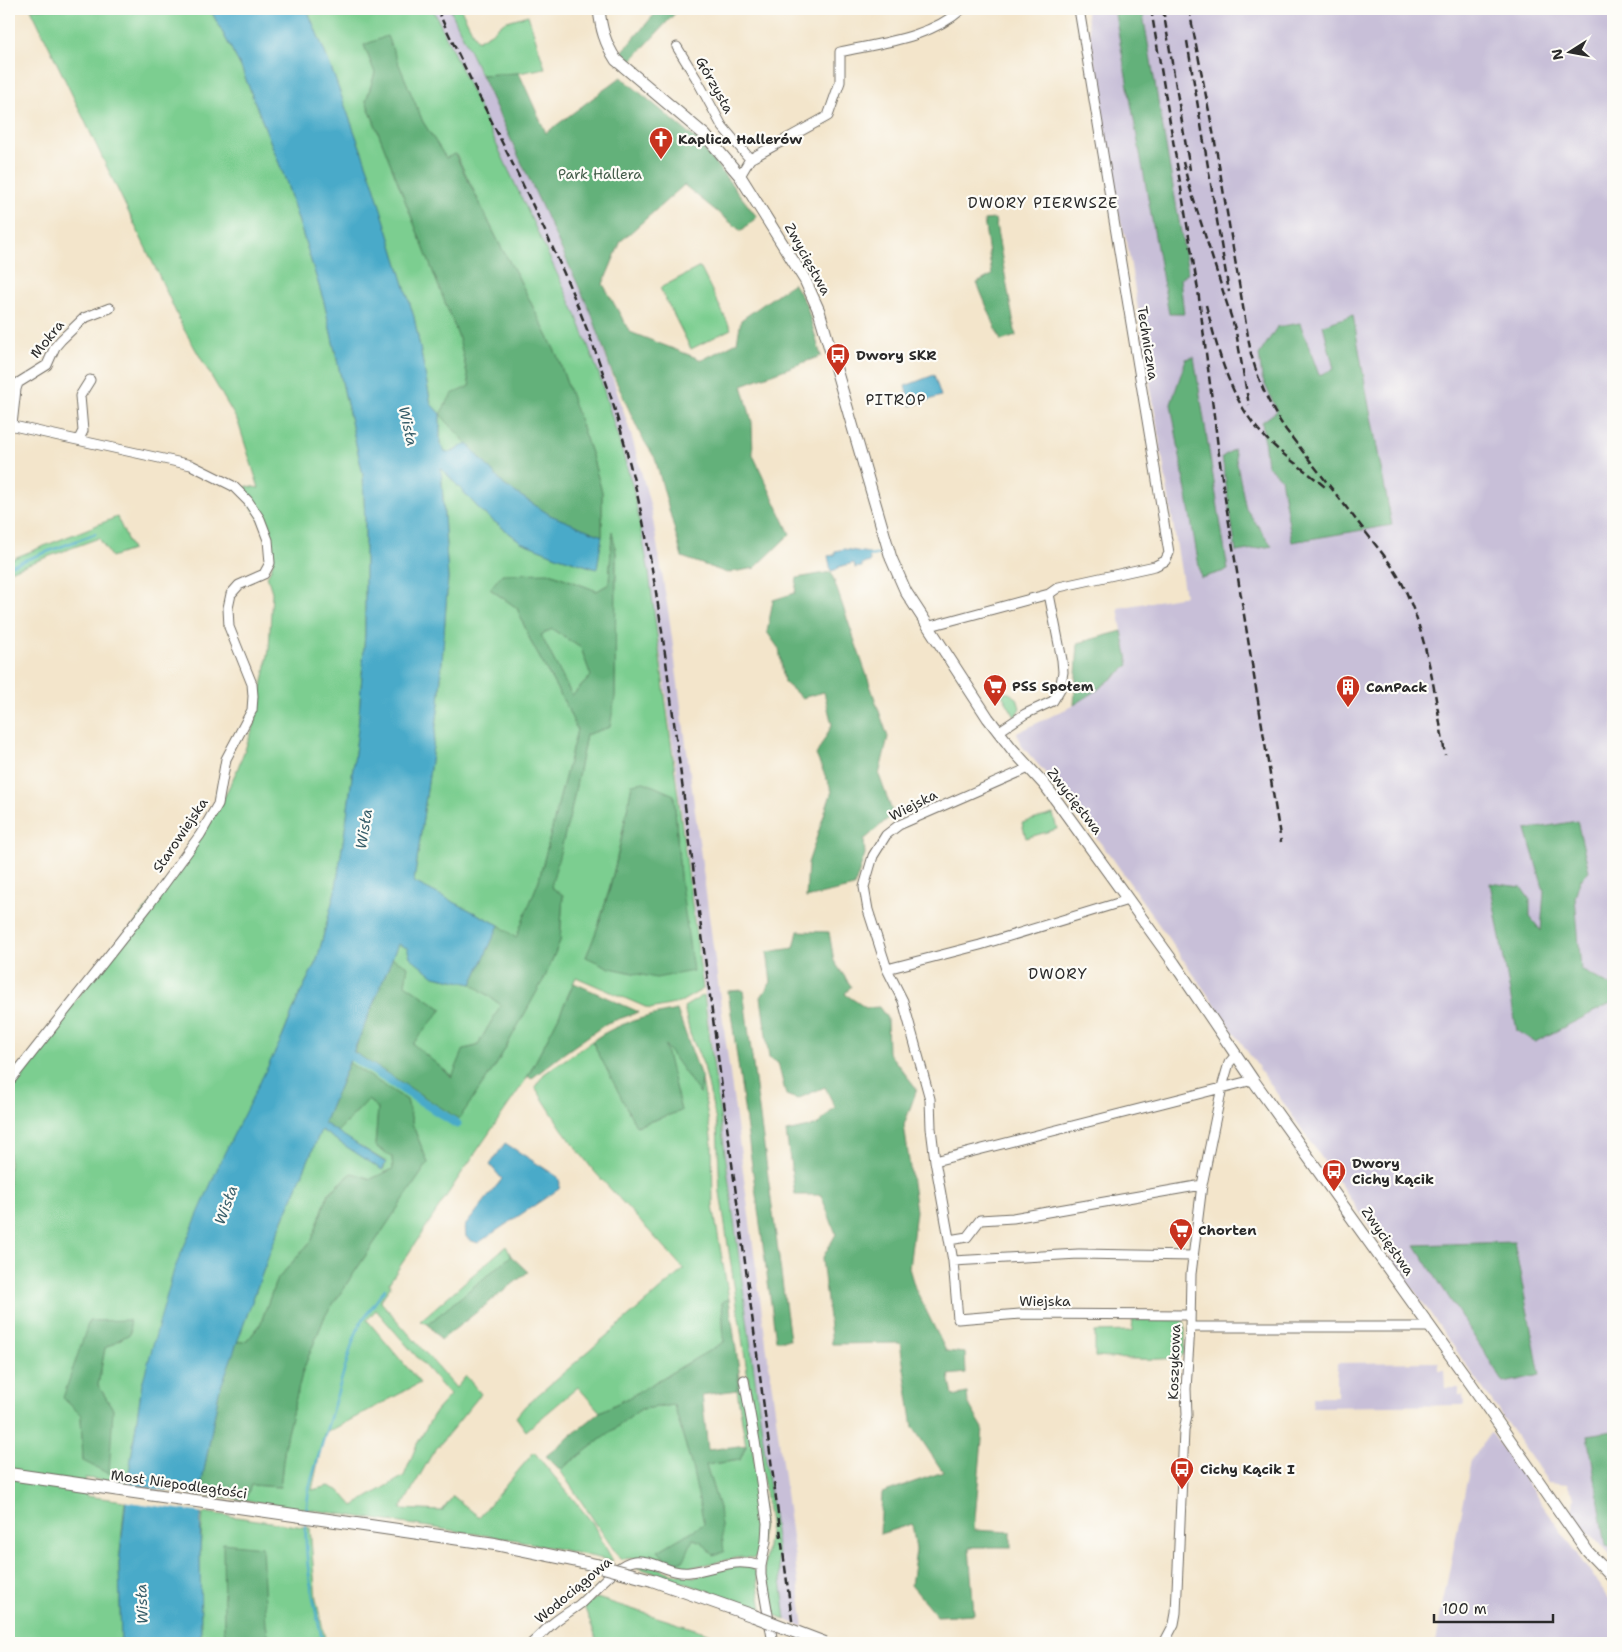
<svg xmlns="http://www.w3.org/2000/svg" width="1622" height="1652" viewBox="0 0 1622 1652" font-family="'Shantell Sans',sans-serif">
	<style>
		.industrial { fill: #c8bfd8 }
		.green { fill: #7bce90; stroke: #537c5e; fill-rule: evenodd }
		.forest { fill: #64b17a; stroke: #486e52; fill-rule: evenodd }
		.water { fill: #4aaac9; stroke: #3a6a7a }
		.pier { fill: #f3e5cb }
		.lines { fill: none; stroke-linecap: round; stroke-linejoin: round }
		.stream { stroke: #4aaac9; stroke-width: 2.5 }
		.canal { stroke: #4aaac9; stroke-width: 9 }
		.minor-casing { stroke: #716c63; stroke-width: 11 }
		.tertiary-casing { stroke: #716c63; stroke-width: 13 }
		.secondary-casing { stroke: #716c63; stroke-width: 14 }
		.minor { stroke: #fff; stroke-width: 9 }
		.tertiary { stroke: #fff; stroke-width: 11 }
		.secondary { stroke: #fff; stroke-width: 12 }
		.rail { stroke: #2b2b2b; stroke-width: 2.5; stroke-dasharray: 8 4; stroke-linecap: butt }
		.secondary-bridge-casing { stroke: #716c63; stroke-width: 14; stroke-linecap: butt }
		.secondary-bridge { stroke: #fff; stroke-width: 12 }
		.labels { text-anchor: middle; stroke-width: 4.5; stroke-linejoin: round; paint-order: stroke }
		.street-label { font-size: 14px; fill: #2b2b2b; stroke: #fdfcf7 }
		.poi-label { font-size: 14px; font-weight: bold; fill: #2b2b2b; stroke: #fdfcf7; text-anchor: start }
		.park-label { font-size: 14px; fill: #435c49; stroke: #fdfcf7 }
		.neighbourhood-label { font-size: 15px; letter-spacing: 1px; fill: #2b2b2b; stroke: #fdfcf7 }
		.water-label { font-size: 15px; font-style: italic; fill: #375e6a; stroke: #fdfcf7 }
	</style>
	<rect width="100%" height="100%" fill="#fdfcf7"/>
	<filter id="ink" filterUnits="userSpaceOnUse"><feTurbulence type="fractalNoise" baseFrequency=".02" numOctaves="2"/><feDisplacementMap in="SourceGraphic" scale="10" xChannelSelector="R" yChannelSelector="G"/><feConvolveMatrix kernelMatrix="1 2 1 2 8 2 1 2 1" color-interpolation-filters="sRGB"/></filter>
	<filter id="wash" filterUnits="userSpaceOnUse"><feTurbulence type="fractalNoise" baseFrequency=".0096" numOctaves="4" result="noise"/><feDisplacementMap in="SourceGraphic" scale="20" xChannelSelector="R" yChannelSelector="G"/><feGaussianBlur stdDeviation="1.12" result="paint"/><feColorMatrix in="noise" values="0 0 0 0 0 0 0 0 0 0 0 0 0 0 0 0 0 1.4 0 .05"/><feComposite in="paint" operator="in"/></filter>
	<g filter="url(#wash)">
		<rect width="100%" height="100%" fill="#f3e5cb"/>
		<path class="industrial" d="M433 9H450L592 315 631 434 651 508 669 616 804 1627 786 1620 667 700 649 573 633 488 599 374 575 312Z
			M1086 9H1613V1558L1571 1515 1575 1497 1567 1484 1548 1482 1113 859 1070 804 1072 799 1069 794 1062 792 1021 745 1017 733 1074 705V703L1096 691 1128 665 1118 608 1185 596 1127 242 1118 213Z
			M1439 1362V1370H1444L1445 1388H1459V1395H1463L1464 1405 1313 1407V1397H1337V1363Z
			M1491 1432 1613 1605V1643H1435L1471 1460Z"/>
		<path class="green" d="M31 9H210L241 67 286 181 324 302 363 475 365 520V634L358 729 347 816 336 888 317 960 298 998 142 1384 128 1483 85 1478 86 1496 125 1501 119 1564 121 1643H9V1087L202 836 221 804 237 770 255 723 269 650 272 592 267 576C286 549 257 516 242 493L247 486 259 488 238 422 182 326 163 284ZM89 1321 131 1333 105 1348 98 1385 113 1409 83 1461 81 1415Z
			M307 9H433L575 312 599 374 633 488 649 573 703 989 679 1003 650 1009 576 977 558 1018 527 1078 461 1174 389 1283 391 1286 380 1301 456 1388 466 1376 481 1394 432 1454 401 1509 442 1511 453 1496 479 1517 534 1452 592 1522 613 1561 517 1540 245 1500 251 1485 280 1487 286 1437 303 1370 325 1316 428 1163 413 1126 407 1100 349 1063 354 1052 459 1118 496 1065 545 977 560 941 563 895 550 887 571 811 586 735 615 697 616 553 612 534 609 584 597 591 550 573 490 589 517 608 531 642 567 707 577 730 539 880 516 939 499 925 414 882 439 704 448 578 441 467 483 513 521 542 559 557 597 569 602 536V492L592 456 557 355 517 275 501 247 456 154 446 158 423 122 387 37 364 45 375 73 366 101 459 338 470 386 441 414 467 443 452 452 446 453 440 444V414L431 404 414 317 372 180 330 65ZM632 785 674 795 680 877 586 957C610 902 620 843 632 785ZM376 1310 450 1395 435 1412 417 1444 404 1476 353 1506 340 1491 329 1486 312 1490 324 1434 420 1383 367 1320Z
			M450 9H461L477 41 491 33 504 22 528 15 545 68 519 73 481 75Z
			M700 267 731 329 691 349 660 288Z
			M117 517 132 550 111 557 99 538 9 571V560Z
			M552 629 581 648 591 676 572 696 541 635Z
			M1001 693H1009L1017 698 1020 708 1015 717Z
			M1053 814 1057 829 1026 838 1022 823Z
			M398 943 407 948 434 976 472 984 501 1005 477 1046 464 1049 453 1077 412 1044 442 1009 404 984 392 958Z
			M704 995 771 1499 786 1620 771 1613 764 1568 770 1524 720 1192 717 1126 704 1066 690 1034 684 1007Z
			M592 1041 637 1126 681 1111 664 1043 700 1093 702 1079 712 1144 713 1206 729 1299 722 1302 724 1342 628 1398 600 1412 578 1387 526 1431 516 1417 525 1406 684 1269 593 1170 562 1129 535 1087 544 1074Z
			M368 1100 378 1108 375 1146 392 1157 393 1169 371 1179 352 1173 328 1194 312 1240 276 1281 260 1325 247 1341 237 1342 273 1244 321 1130 383 1170 386 1162 337 1132Z
			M506 1246 511 1256 428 1324 420 1321Z
			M1133 1317 1179 1318 1185 1323V1350C1184 1354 1185 1354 1181 1356 1169 1362 1111 1358 1095 1357V1332L1132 1331Z
			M739 1371 761 1498 763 1517 760 1553 754 1558 741 1557 683 1569 670 1564 641 1558 620 1559 560 1470 641 1409 674 1405 692 1467 705 1524 658 1551 693 1539 702 1542 713 1555 719 1508 706 1465 740 1460 746 1446 737 1390Z
			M203 1512 310 1528 316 1599 326 1643H270L266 1625 224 1543V1628L226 1643H201L200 1550Z
			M647 1564 671 1573 695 1577 733 1567 749 1565 756 1572 762 1609 630 1565Z
			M597 1598 739 1643H598L584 1606Z"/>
		<path class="forest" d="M659 9H679L632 60 622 52Z
			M1114 9H1142L1188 272 1180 279 1184 314H1169Z
			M387 36 423 122 446 158 455 154 501 247 517 275 557 355 592 456 602 492V536L550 515 504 485 440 414 452 394 470 386 459 338 366 101 375 73 364 45Z
			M519 73 546 133 621 77 697 140 757 217 741 231 684 185 621 241 603 284 630 332 702 360 737 342 741 320 793 283 806 304 821 356 742 385 752 422 753 455 790 534 755 568 727 573 682 557 655 458 641 436 611 370 592 315 481 75Z
			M995 219 1016 336 1001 341 977 283 992 275 984 220Z
			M1353 315 1368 401 1392 525 1292 542 1281 478 1267 465 1262 422 1277 411 1262 378 1259 355 1277 327 1300 323 1319 375 1334 369 1323 325Z
			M1194 357 1228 570 1201 578 1171 404 1186 359Z
			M1234 449 1246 509 1272 546 1236 552 1222 457Z
			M612 531 616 553 615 697 610 727 586 735 571 811 551 887 563 895 560 941 545 977 496 1065 459 1119 354 1052 392 958 408 966 405 984 442 1009 413 1044 452 1077 464 1049 477 1046 501 1005 472 984 499 925 516 938 539 880 577 730 567 707 531 642 517 608 490 589 502 574 550 573 597 591 609 584ZM552 629 581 648 591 676 572 696 541 635Z
			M831 572 888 737 879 775 893 814 864 840 865 854 854 887 806 898 808 863 832 791 816 755 832 725 824 692 802 698 784 682 779 649 767 632 773 600 795 593 797 578Z
			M1122 631 1129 665 1096 691 1074 705 1078 643Z
			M644 782 674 795 680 877 693 971 656 978 610 968 586 957C610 902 621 843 632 784Z
			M1577 821 1589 871 1580 880 1575 897 1581 970 1613 987V1002L1535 1042 1517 1031 1490 883 1521 887 1530 900V917L1541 931 1544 891 1526 830Z
			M798 931 829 932 834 961 851 986 845 994 866 1008 879 1007 887 1018 888 1052 917 1089 904 1125 916 1211 909 1268 915 1288 946 1351 965 1353 966 1373 949 1375 953 1396 967 1393 968 1403 983 1428 974 1530 1011 1532V1547H969L974 1614 937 1616 911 1585 916 1550 912 1524 880 1534 882 1493 943 1472 913 1427 900 1343 832 1344 822 1259 836 1234 821 1195H795L786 1132 818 1125 835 1107 825 1087 797 1099 786 1095 778 1063 769 1058 761 997 771 982 767 952 794 948Z
			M574 983 639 1012 607 1023 563 1054 531 1079 528 1076 558 1018Z
			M743 990 790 1340H776L728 991Z
			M677 1010 702 1079 700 1094 665 1045 681 1111 636 1126 592 1041C617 1023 647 1016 677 1010Z
			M349 1063 407 1100 413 1126 428 1163 325 1316 303 1370 286 1437 280 1487 251 1485 245 1500 202 1495V1481L219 1392 237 1342 247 1341 260 1325 276 1281 312 1240 328 1195 352 1173 371 1179 393 1169 392 1157 375 1146 378 1108 368 1100 337 1132 324 1123Z
			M1514 1242 1540 1375 1504 1383 1415 1245Z
			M511 1256 528 1272 441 1340 428 1324Z
			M729 1299 739 1371 737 1390 702 1395 708 1450 746 1445 740 1460 706 1465 719 1508 724 1552 713 1555 702 1542 693 1539 684 1560 670 1564 658 1551 704 1524 692 1467 674 1405 641 1409 560 1470 546 1456 600 1412 628 1398 724 1342 722 1302Z
			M129 1320 131 1333 105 1348 98 1385 113 1409 109 1474 83 1461 81 1415 63 1398 89 1321Z
			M1613 1431V1548L1606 1546 1588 1435Z
			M223 1543 262 1547 266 1625 270 1643H226L224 1628Z"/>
		<path class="water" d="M210 9H307L330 65 372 180 414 317 431 404 440 414V444L446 453 453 452 467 443 504 485 550 515 602 536 597 569 559 557 521 542 483 513 441 468 448 578 439 704 414 882 499 925 472 984 434 976 410 957 407 948 398 944 324 1123 386 1163 382 1170 321 1130 273 1244 219 1392 202 1481 200 1550 201 1643H121L119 1564 129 1472 142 1384 174 1270 221 1160 282 1038 298 998 317 960 336 887 347 816 358 729 365 634V520L363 475 324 302 286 181 241 67Z
			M934 375 941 396 911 406 905 386Z
			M844 549 869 553 870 562 862 564V567L855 568 854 563 838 567V569L831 571 828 556 835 555V551Z
			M505 1143 558 1177 560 1183 559 1189 478 1243 472 1241 466 1237 465 1226 502 1179 490 1165Z"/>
		<path class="pier" d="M125 1485 204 1496V1513L123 1501Z"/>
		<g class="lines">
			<path class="stream" d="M869 556 880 554
				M9 566 95 534
				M306 1514 309 1488 353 1341 361 1322 385 1289
				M306 1522C304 1563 314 1603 323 1643"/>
			<path class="canal" d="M342 1050 457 1124"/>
		</g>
	</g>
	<g filter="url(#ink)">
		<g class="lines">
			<g class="minor-casing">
				<path id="minor" d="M677 47 696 78 722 126 750 159
					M740 176 750 159 828 116 840 82V52C881 43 930 38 962 9
					M9 425 191 465 233 486 248 501 260 519 268 540 270 563 264 574 239 585 231 594 228 608 229 627 252 684 253 696 252 710 226 759 218 804 200 835 148 906 9 1082
					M12 425 16 389 18 383 47 365 55 347 61 340 84 318 110 308
					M79 439 83 431 80 396 90 380
					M929 628 934 625 1049 594
					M998 732 1025 714 1053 701 1060 689 1063 672 1062 660 1049 594 1059 587 1155 566 1165 561 1169 553 1079 9
					M1029 768 899 825 886 835 873 856 864 887 868 910 887 969 903 1001 930 1099 931 1128 935 1161 953 1261 958 1319 1020 1314 1189 1315
					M887 969 980 945 1128 900
					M935 1161 1253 1080
					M949 1240 967 1237 980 1220 1013 1218 1202 1185
					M953 1261 1079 1254 1193 1256
					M1190 1327H1430
					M744 1380 755 1441 767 1523 766 1541 761 1566V1575L773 1643
					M532 1643C539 1637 545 1630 552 1624 560 1617 571 1611 580 1604 593 1593 617 1563 634 1561 654 1559 670 1575 690 1572 717 1569 732 1557 761 1566
					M1164 1643 1174 1624 1176 1613 1184 1431 1187 1415 1186 1389 1190 1327 1191 1274 1202 1185 1222 1087 1229 1063 1236 1055"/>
			</g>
			<g class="tertiary-casing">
				<path id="tertiary" d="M599 9C601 29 605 43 616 60L705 135 740 176 805 280 819 311 891 558 906 592 988 718 1012 749 1044 784 1059 804 1174 963 1253 1080 1471 1384 1555 1505 1588 1552 1613 1578"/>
			</g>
			<g class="secondary-casing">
				<path id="secondary" d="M9 1474 495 1544 596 1565
					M652 1580 754 1616"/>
			</g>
			<use href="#minor" class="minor"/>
			<use href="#tertiary" class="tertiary"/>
			<use href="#secondary" class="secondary"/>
			<path class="rail" d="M437 9C486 115 544 218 586 327 627 430 649 537 664 646L795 1643
				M1151 9 1198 290 1223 486 1281 842
				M1163 9 1190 170
				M1189 9 1215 142 1251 354C1259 382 1269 406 1286 430L1378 548C1388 560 1397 573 1404 587 1428 639 1436 698 1445 755
				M1187 41 1229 292
				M1183 162 1188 182 1236 332 1249 405
				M1206 305C1219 355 1232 408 1272 444 1289 460 1308 472 1325 487"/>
			<g class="secondary-bridge-casing">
				<path id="secondary-bridge" d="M596 1565 652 1580
					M754 1616 825 1643"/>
			</g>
			<use href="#secondary-bridge" class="secondary-bridge"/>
		</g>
	</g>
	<defs>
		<g id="church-pin" transform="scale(1.25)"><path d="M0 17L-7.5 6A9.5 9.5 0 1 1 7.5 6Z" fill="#c8321e" stroke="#fdfcf7"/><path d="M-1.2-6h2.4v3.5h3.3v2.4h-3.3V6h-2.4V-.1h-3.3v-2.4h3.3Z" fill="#fff"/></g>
		<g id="bus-pin" transform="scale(1.25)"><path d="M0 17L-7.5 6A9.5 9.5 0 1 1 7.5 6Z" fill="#c8321e" stroke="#fdfcf7"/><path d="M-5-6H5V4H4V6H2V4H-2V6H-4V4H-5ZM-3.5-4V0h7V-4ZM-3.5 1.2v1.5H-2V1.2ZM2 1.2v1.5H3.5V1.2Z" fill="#fff"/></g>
		<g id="supermarket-pin" transform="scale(1.25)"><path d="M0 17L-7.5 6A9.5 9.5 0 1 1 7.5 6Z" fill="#c8321e" stroke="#fdfcf7"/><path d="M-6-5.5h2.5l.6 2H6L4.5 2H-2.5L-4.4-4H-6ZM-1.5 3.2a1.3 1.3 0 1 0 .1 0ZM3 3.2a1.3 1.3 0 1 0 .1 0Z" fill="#fff"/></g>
		<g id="building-pin" transform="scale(1.25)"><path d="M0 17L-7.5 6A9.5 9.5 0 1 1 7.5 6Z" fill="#c8321e" stroke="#fdfcf7"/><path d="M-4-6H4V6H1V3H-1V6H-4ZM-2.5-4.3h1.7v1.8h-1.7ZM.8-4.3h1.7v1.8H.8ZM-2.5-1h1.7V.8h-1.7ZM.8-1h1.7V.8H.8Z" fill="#fff"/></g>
	</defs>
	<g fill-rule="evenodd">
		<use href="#church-pin" x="661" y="139"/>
		<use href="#bus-pin" x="838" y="355"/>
		<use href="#supermarket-pin" x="995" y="686"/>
		<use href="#building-pin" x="1348" y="687"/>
		<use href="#bus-pin" x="1334" y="1171"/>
		<use href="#supermarket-pin" x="1181" y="1230"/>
		<use href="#bus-pin" x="1182" y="1469"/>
	</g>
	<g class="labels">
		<g class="street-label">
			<text transform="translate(715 85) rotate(61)" y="5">Górzysta</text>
			<text transform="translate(808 259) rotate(61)" y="5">Zwycięstwa</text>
			<text transform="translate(47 339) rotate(-51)" y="5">Mokra</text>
			<text transform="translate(1148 343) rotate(81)" y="5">Techniczna</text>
			<text transform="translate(1075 801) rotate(52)" y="5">Zwycięstwa</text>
			<text transform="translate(913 805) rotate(-27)" y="5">Wiejska</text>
			<text transform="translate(180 835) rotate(-56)" y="5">Starowiejska</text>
			<text transform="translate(1388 1241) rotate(55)" y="5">Zwycięstwa</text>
			<text x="1045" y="1306">Wiejska</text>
			<text transform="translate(1174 1362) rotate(-88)" y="5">Koszykowa</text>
			<text transform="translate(179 1484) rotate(8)" y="5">Most Niepodległości</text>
			<text transform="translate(573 1590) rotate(-40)" y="5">Wodociągowa</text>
		</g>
		<g class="poi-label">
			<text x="678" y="144">Kaplica Hallerów</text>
			<text x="856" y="360">Dwory SKR</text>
			<text x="1012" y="691">PSS Społem</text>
			<text x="1366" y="692">CanPack</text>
			<text x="1352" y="1168">Dwory<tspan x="1352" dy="16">Cichy Kącik</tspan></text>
			<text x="1198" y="1235">Chorten</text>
			<text x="1200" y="1474">Cichy Kącik I</text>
		</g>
		<g class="park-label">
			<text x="600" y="179">Park Hallera</text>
		</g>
		<g class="neighbourhood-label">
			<text x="1043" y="208">DWORY PIERWSZE</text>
			<text x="896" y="405">PITROP</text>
			<text x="1058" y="979">DWORY</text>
		</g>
		<g class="water-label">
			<text transform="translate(408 426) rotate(77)" y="5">Wisła</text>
			<text transform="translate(364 829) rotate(-81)" y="5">Wisła</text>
			<text transform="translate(226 1205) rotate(-70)" y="5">Wisła</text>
			<text transform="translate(142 1604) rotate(-92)" y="5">Wisła</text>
		</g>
	</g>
	<rect width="1622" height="1652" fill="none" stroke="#fdfcf7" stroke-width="30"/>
	<g transform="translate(1570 52) rotate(259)" stroke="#fdfcf7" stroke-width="4" paint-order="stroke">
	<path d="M0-4L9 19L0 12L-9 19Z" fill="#2b2b2b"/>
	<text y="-8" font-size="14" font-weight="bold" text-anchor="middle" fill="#2b2b2b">N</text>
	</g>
	<path d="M1434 1614v8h119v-8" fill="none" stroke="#2b2b2b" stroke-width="2.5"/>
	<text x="1442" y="1614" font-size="15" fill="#2b2b2b" stroke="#fdfcf7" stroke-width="4" paint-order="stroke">100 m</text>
</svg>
